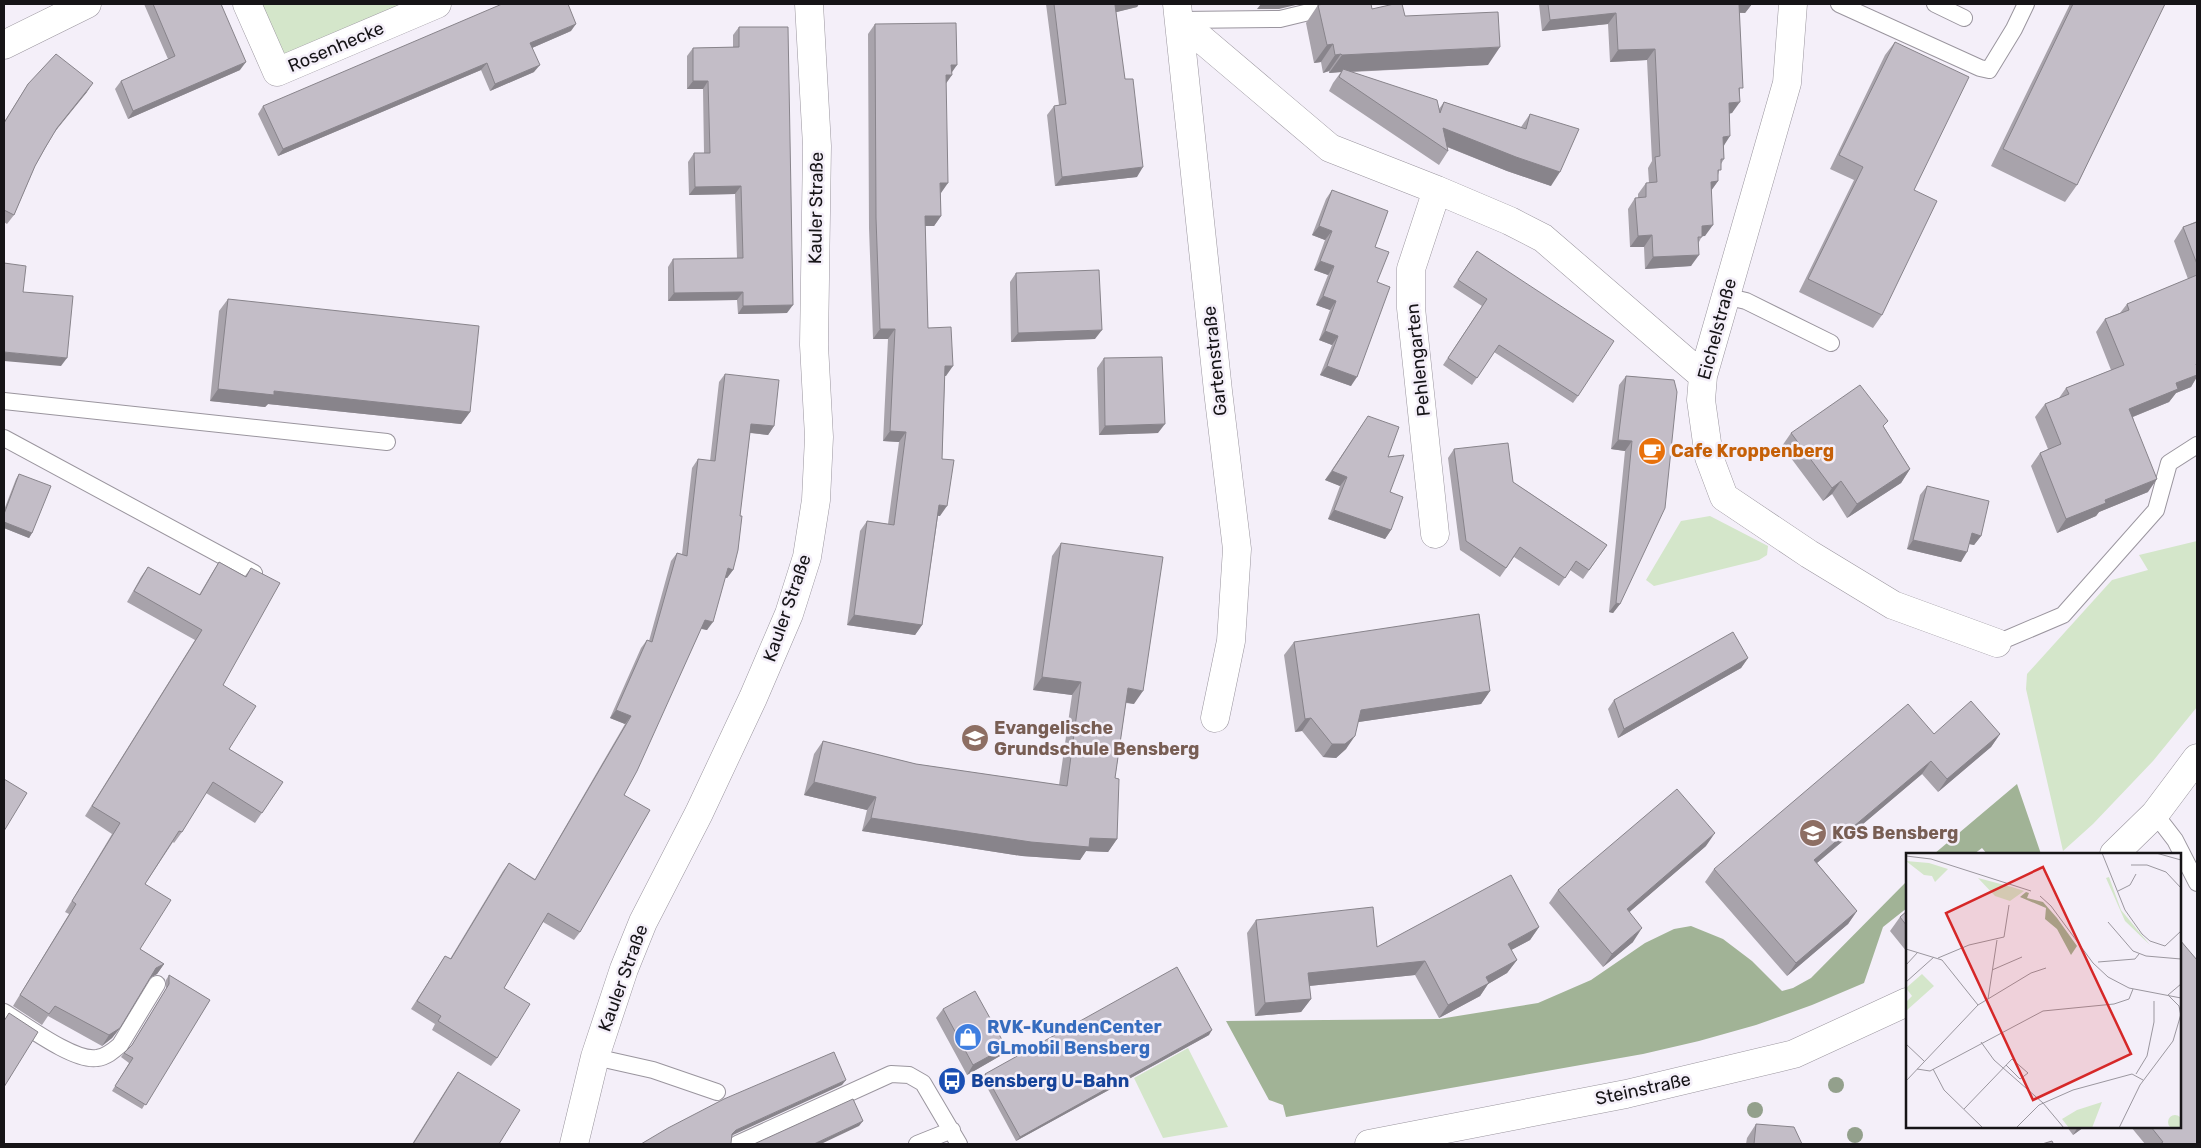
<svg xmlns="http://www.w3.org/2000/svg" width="2201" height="1148" viewBox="0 0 2201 1148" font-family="Rubik,sans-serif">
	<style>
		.green { fill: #d4e6ca }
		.forest { fill: #a1b396 }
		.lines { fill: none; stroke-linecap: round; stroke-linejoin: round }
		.service-casing { stroke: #9a959e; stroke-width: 18 }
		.minor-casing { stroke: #9a959e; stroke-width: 29 }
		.secondary-casing { stroke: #9a959e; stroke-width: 29 }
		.service { stroke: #fff; stroke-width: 16 }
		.minor { stroke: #fff; stroke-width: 28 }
		.secondary { stroke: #fff; stroke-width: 28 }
		.tree { fill: #93a08c }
		.wall { fill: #a8a3ab }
		.shaded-wall { fill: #88848b }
		.building { fill: #c3bdc7; stroke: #88848b }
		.labels { text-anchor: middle; stroke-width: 5; stroke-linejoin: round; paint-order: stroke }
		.street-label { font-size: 18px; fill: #161417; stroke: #f4eff9 }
		.food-label { font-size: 18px; font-weight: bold; fill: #c56008; stroke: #f4eff9; text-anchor: start }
		.education-label { font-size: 18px; font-weight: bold; fill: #785e54; stroke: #f4eff9; text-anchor: start }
		.shop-label { font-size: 18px; font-weight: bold; fill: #366cbe; stroke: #f4eff9; text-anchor: start }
		.transit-label { font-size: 18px; font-weight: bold; fill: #164399; stroke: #f4eff9; text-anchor: start }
		.inset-road { fill: none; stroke: #9b979f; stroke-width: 1 }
		.view { fill: #d62828; fill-opacity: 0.15; stroke: #d62828; stroke-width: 2.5 }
		.inset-edge { fill: none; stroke: #161417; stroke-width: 2.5 }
	</style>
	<rect width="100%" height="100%" fill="#f4eff9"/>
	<path class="green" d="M254 4H417L288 59 277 54Z
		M1710 516 1768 546 1767 555 1759 560 1654 586 1646 580 1681 521Z
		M2197 541V707L2153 761 2093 824 2063 851 2026 689 2027 674 2112 580 2148 570 2139 555Z
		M1188 1048 1228 1127 1163 1138 1134 1078Z"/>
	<path class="forest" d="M2017 784 2041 854H1987L1982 848 1974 854H1934Z
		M1907 881V908L1883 927 1864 983 1812 1005 1756 1025 1699 1041 1643 1054 1286 1117 1283 1105 1269 1100 1226 1021 1439 1019 1538 1003 1591 980 1645 943 1674 929 1691 926 1723 939 1752 961 1782 991 1793 988 1811 978Z"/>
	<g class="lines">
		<g class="service-casing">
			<path id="service" d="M1839 4 1980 68 1989 70 2014 29 2026 4
				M1935 4 1964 18
				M1179 20 1280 19 1342 4
				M1725 296 1746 301 1831 343
				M4 401 387 442
				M4 438 254 573
				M1997 643 2063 615 2156 510 2169 463 2197 445
				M2155 814 2175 840 2197 883
				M4 1012C24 1024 74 1062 97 1058 106 1057 113 1051 120 1045L157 984
				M595 1057 653 1070 717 1092
				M737 1144 891 1074 909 1075 923 1083 959 1144
				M917 1144 952 1130"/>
		</g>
		<g class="minor-casing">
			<path id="minor" d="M247 4 277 72 437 4
				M1177 4 1218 391 1237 549 1231 641 1215 718
				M1793 4 1787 83 1703 376 1701 400 1709 457 1724 497 1809 554 1893 605 1997 643
				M1179 20 1330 148 1437 190 1510 221 1543 238 1703 376
				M4 45 87 4
				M1435 534 1411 308V269L1437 190
				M574 1144 595 1057 624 969 643 922 699 813 753 698 789 614 807 557 816 500 819 437 814 345 817 146 809 4"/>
		</g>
		<g class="secondary-casing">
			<path id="secondary" d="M2114 854 2155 814 2197 758
				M1369 1144 1626 1094 1794 1054 1907 1002"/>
		</g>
		<use href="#service" class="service"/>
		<use href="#minor" class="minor"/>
		<use href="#secondary" class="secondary"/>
	</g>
	<g class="tree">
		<circle cx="1836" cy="1085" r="8"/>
		<circle cx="1755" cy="1110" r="8"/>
		<circle cx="1855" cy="1135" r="8"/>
	</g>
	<path class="wall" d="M144 4H221L240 70 128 119 115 89 121 81 168 59Z
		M1046 4H1139L1137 7 1116 12 1137 177 1055 186 1047 115 1054 106 1059 105Z
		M1539 4H1752L1745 13H1740V93L1732 113 1729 114 1724 146V159L1721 164 1718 175V181L1711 191 1705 236H1702L1699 242 1691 266 1645 269 1644 247H1630L1628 209 1635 198H1638V194L1646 183H1649L1648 168 1652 161 1647 60 1610 62 1608 24 1542 31Z
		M2070 4H2165L2077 185 2065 202 1991 166Z
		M1318 5 1372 9 1405 16 1488 65 1352 72 1439 109 1444 102 1521 127 1530 114 1551 186 1507 171 1447 147 1448 151 1439 165 1329 91 1333 83 1341 72 1329 73V71L1323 73 1321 62 1314 63 1306 23Z
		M875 24 952 72 946 82 941 193V216L934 226H925L928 328 946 376H945L940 516H938L922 625 915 635 847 625 860 531 867 521 888 524 899 442 883 441 888 339H873L869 228 868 34Z
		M739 27 787 313 738 314 737 300 668 301V267L673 259 737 258 735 194 689 195 688 162 694 153H704L703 89H687V56L693 48 733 47V35Z
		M571 31 532 48 534 72 490 91 481 70 278 156 258 114 263 106Z
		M1895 42 1914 190 1882 315 1873 328 1799 292 1854 180 1830 169 1885 55Z
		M28 84 87 92 54 133 35 166 14 215 7 224 4 222V122Z
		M1332 190 1375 247 1377 282 1351 386 1320 375 1332 345 1319 340 1330 310 1316 305 1328 275 1314 270 1325 240 1312 235 1326 199Z
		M2197 221V375L2191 387 2176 393 2169 402 2133 417 2148 492 2099 512 2096 516 2057 533 2031 466 2040 453 2048 449 2035 417 2045 404 2059 398 2066 388 2111 370 2096 332 2105 319 2120 313 2127 304 2188 279 2174 241 2183 227Z
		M1477 251 1578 396 1573 403 1494 352 1472 385 1443 365 1482 306 1453 287Z
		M1016 273 1095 339 1011 342 1010 282Z
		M228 299 470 412 461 424 268 404 265 407 210 401 219 311Z
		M1104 358 1158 433 1099 435 1097 368Z
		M725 374 774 426 768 435 750 433 733 570 727 578H725L707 630 701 629 624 795 580 932 574 940 543 922 504 988 497 1058 491 1066 432 1030 435 1024 411 1009 445 956 450 959 503 871 509 863 535 879 625 724 610 718 641 648 647 640 649 641 671 561 677 553 682 554 692 468 698 459 710 461 719 382Z
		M1626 376 1674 380 1620 604 1613 613 1609 612 1625 451 1611 449 1619 385Z
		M1362 425 1388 457 1391 530 1385 539 1328 519 1340 486 1325 480Z
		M1884 427 1910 469 1901 483 1847 518 1832 494 1823 501 1782 446 1791 433Z
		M1454 449 1513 482 1607 545 1583 579 1570 570 1559 586 1514 557 1500 577 1460 550 1448 458Z
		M19 474 32 533 29 538 4 528V510L16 479Z
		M1927 486 1981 536 1974 545 1969 544 1961 562 1907 549 1920 495Z
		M1061 543 1134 704 1126 703 1115 778 1117 839 1108 852 1086 851 1080 860 1022 856 862 831 867 810 804 795 814 754 823 741 916 764 1059 785 1072 695 1033 690 1052 556Z
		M219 562 245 576 251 568 223 685 229 749 283 782 255 823 206 793 182 832 174 843 173 842 145 884 140 949 164 964 157 974 150 978 120 1028 112 1038 102 1046 48 1016 42 1025 13 1006 69 914 65 912 112 834 85 816 195 640 127 602 141 577 148 567 199 595 212 573Z
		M1294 642 1490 691 1481 704 1358 722 1346 749 1336 758 1323 757 1302 731 1295 732 1284 655Z
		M1748 658 1741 668 1618 738 1608 709 1614 700Z
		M1934 734H2000L1991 747 1938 792 1922 774 1817 863 1857 911 1848 924 1787 976 1705 882 1714 869Z
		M1706 846 1629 912 1633 942 1603 967 1549 903 1558 890Z
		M1907 911V952L1890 931 1900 917Z
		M1256 920 1377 947 1539 927 1530 940 1511 950 1517 960 1507 973 1488 984 1480 996 1439 1018 1415 975 1309 986 1311 999 1301 1012 1255 1016 1247 933Z
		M169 975 210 1000 142 1109 112 1091 129 1063 121 1057 124 1053 131 1046 166 989V980Z
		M943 1009 1000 1056 967 1075 936 1018Z
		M1209 1035 1016 1141 982 1078 985 1074Z
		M458 1072 499 1144H412L449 1085Z
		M1756 1124 1802 1144H1746L1747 1138Z
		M2067 1127H2084L2073 1135Z
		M2131 1127H2180L2197 1144H2145Z"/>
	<path class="shaded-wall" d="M1119 4H1139L1137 7 1109 14 1115 5Z
		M1261 4H1300L1279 9H1257Z
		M1738 4H1752L1745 13 1731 12Z
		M1616 13 1608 24 1542 31 1550 20Z
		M576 24 571 31 525 51 530 43Z
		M1333 44 1321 62 1314 63 1327 45Z
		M1500 47 1488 65 1341 72 1343 69 1341 72 1329 73 1342 55Z
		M1655 49 1647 60 1610 62 1618 50Z
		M1341 54 1329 71 1323 73 1335 55Z
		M246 62 240 70 128 119 133 111Z
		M487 63 481 70 278 156 283 149Z
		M540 65 534 72 490 91 495 84Z
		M951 65H957L950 75H952L945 85H939Z
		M693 81H708L703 89H687Z
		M93 83 87 92 50 137 57 128Z
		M1740 102 1732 113 1721 114 1729 103Z
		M1443 128 1560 172 1551 186 1507 171 1433 141Z
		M1730 136 1723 147V137Z
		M1143 167 1137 177 1055 186 1062 177Z
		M1718 181 1710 192 1711 182Z
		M940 183H948L941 193Z
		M741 186 735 194 689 195 695 187Z
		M925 216H941L934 226H918Z
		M1713 225 1705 236 1694 237 1702 226Z
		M1319 226 1332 231 1325 240 1312 235Z
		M1652 235 1644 247H1630L1638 236Z
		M1699 255 1691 266 1645 269 1653 257Z
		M1320 261 1334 266 1328 275 1314 270Z
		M743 292 737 300 668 301 674 293Z
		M1323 296 1336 301 1330 310 1316 305Z
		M793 305 787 313 738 314 743 306Z
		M880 329H895L888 339H873Z
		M1102 330 1095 339 1011 342 1018 333Z
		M1325 331 1338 336 1332 345 1319 340Z
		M4 352 67 358 61 366 4 361Z
		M945 366H953L946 376H938Z
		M1327 366 1357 377 1351 386 1320 375Z
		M2197 375V377L2191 387 2176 393 2169 402 2120 422 2129 409 2176 383Z
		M218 389 274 391 470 412 461 424 268 404 265 407 210 401Z
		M751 424 774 426 768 435 745 432Z
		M1165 424 1158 433 1099 435 1105 426Z
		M890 431 906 432 899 442 883 441Z
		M1618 440 1632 441 1625 451 1611 449Z
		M1910 469 1901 483 1847 518 1857 504Z
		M1332 471 1347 477 1340 486 1325 480Z
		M2157 479 2148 492 2099 512 2096 516 2057 533 2066 519 2105 500Z
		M1841 481 1832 494 1823 501 1832 488Z
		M939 505 947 506 940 516 932 515Z
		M1334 510 1391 530 1385 539 1328 519Z
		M4 522 32 533 29 538 4 528Z
		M1972 533 1981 536 1974 545 1965 543Z
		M1913 540 1967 552 1961 562 1907 549Z
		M728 568 733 570 727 578 722 577Z
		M1616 603 1620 604 1613 613 1609 612Z
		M854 615 922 625 915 635 847 625Z
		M705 620 713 622 707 630 699 628Z
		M1748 658 1741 668 1618 738 1624 729Z
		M1042 677 1081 682 1072 695 1033 690Z
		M1128 688 1143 691 1134 704 1119 701Z
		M1490 691 1481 704 1352 723 1361 710Z
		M616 710 631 716 625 724 610 718Z
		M1311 718 1302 731 1295 732 1305 719Z
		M2000 734 1991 747 1938 792 1947 779Z
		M1355 736 1346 749 1336 758 1323 757 1332 744Z
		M1931 761 1922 774 1805 873 1814 860Z
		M814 782 876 797 867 810 804 795Z
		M871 818 1090 838 1117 839 1108 852 1086 851 1080 860 1022 856 862 831Z
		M1715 833 1706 846 1618 922 1627 909Z
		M1857 911 1848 924 1787 976 1796 963Z
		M1539 927 1530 940 1498 957 1508 944Z
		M1642 928 1633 942 1603 967 1612 954Z
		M1517 960 1507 973 1488 984 1480 996 1439 1018 1448 1005 1486 977Z
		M1425 961 1415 975 1299 987 1308 973Z
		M164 964 157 974 148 979 156 968Z
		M1311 999 1301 1012 1255 1016 1265 1003Z
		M120 1028 112 1038 102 1046 109 1035Z
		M1212 1030 1209 1035 1016 1141 1020 1137Z
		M1006 1047 1000 1056 967 1075 973 1065Z
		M846 1080 842 1085 733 1135 729 1139 732 1134 736 1130Z
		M863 1121 859 1126 821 1144H814Z
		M2078 1127H2084L2073 1135Z"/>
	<path class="building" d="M153 4H221L246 62 133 111 121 81 175 56Z
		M502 4H568L576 24 530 43 540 65 495 84 487 63 283 149 263 106Z
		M1054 4H1119L1115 5 1125 79H1133L1143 167 1062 177 1054 106 1066 104Z
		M1324 4H1371L1372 9 1394 4H1402L1405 16 1498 12 1500 47 1342 55 1341 54 1335 55 1333 44 1327 45 1318 5Z
		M1548 4H1739L1743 88H1739L1740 102 1729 103 1730 136 1723 137 1724 159H1721V170H1718V181L1711 182 1713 225 1702 226V237H1698L1699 255 1653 257 1652 235 1638 236 1635 198 1646 197V183L1657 182 1655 157 1660 156 1655 49 1618 50 1616 13 1550 20Z
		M2073 4H2165L2077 185 2003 149Z
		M956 23 957 65H951L952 75H946L948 183H940L941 216H925L928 328 951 327 953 366H945L942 459 954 460 947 506 939 505 922 625 854 615 867 521 894 525 906 432 890 431 895 329H880L876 218 875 24Z
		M739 27H788L793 305 743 306V292L674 293 673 259 743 258 741 186 695 187 694 153H710L708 81H693V48L739 47Z
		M1895 42 1969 77 1914 190 1937 201 1882 315 1808 279 1863 167 1839 155Z
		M56 54 93 83 57 128 45 148 35 166 14 215 4 210V123L28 84Z
		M1343 69 1437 100 1440 113 1444 102 1526 129 1530 114 1579 129 1560 172 1516 157 1443 128 1448 151 1339 77Z
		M1332 190 1388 211 1375 247 1389 252 1377 282 1390 287 1357 377 1327 366 1338 336 1325 331 1336 301 1323 296 1334 266 1320 261 1332 231 1319 226Z
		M2197 222V264L2183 227Z
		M1477 251 1614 341 1578 396 1499 345 1477 378 1448 358 1487 299 1458 280Z
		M4 263 26 266 23 292 73 296 67 358 4 352Z
		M1099 270 1102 330 1018 333 1016 273Z
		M2197 275V363L2196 364 2197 367V375L2176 383 2178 389 2129 409 2157 479 2105 500 2106 503 2066 519 2040 453 2061 444 2045 404 2069 394 2066 388 2124 365 2105 319 2129 310 2127 304Z
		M228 299 479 326 470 412 274 391V395L218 389Z
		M1162 357 1165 424 1105 426 1104 358Z
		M725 374 779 380 774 426 751 424 740 516H742L738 550 733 570 728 568 713 622 705 620 637 771 624 795 650 810 580 932 548 913 504 988 530 1004 497 1058 438 1021 441 1016 417 1001 445 956 451 959 509 863 535 880 631 716 616 710 647 640 652 642 677 553 687 556 698 459 715 461Z
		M1626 376 1674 380 1677 392 1665 508 1620 604 1616 603 1632 441 1618 440Z
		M1860 385 1888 421 1883 426 1910 469 1857 504 1841 481 1832 488 1791 433Z
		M1368 416 1399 427 1388 457 1404 455 1390 492 1403 497 1391 530 1334 510 1347 477 1332 471Z
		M1508 443 1513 482 1607 545 1589 570 1576 561 1565 578 1520 547 1506 568 1466 541 1454 449Z
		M19 474 51 486 32 533 4 522V514Z
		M1927 486 1989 501 1981 536 1972 533 1967 552 1913 540Z
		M1061 543 1163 557 1143 691 1128 688 1115 778 1119 779 1117 839 1090 838 1089 847 1031 842 871 818 876 797 814 782 823 741 916 764 1067 786 1081 682 1042 677Z
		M219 562 246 577 251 568 280 583 223 685 256 706 229 749 283 782 262 813 213 782 182 832 179 831 145 884 171 900 140 949 164 964 156 968 120 1028 109 1035 55 1006 49 1014 20 995 76 904 72 901 120 823 92 806 202 630 134 591 148 567 200 595Z
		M1479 614 1490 691 1361 710 1355 736 1345 744H1332L1311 718 1305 719 1294 642Z
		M1733 632 1748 658 1624 729 1614 700Z
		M1971 701 2000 734 1947 779 1931 761 1814 860 1857 911 1796 963 1714 869 1908 704 1934 734Z
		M4 779 27 793 4 831Z
		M1677 789 1715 833 1627 909 1642 928 1612 954 1558 890Z
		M1511 875 1539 927 1508 944 1517 960 1486 977 1489 983 1448 1005 1425 961 1308 973 1311 999 1265 1003 1256 920 1373 907 1377 947Z
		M1907 911V926L1900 917Z
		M2180 940 2197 960V1144H2160L2163 1142 2151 1127H2180Z
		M1177 967 1212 1030 1020 1137 985 1074Z
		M169 975 210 1000 146 1105 115 1086 133 1058 124 1053 132 1045 169 984Z
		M975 991 1006 1047 973 1065 943 1009Z
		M9 1013 38 1032 4 1087V1021Z
		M834 1052 846 1080 736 1130 732 1134 731 1143 732 1144H641L668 1128 724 1099Z
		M458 1072 520 1110 499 1144H413Z
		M853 1099 863 1121 814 1144H754Z
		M1756 1124 1794 1127 1802 1144H1754Z
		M2052 1141 2053 1143 2052 1144H2042Z"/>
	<defs>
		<g id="cafe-disc" transform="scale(1.4375)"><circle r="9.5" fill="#e8710a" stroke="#f4eff9"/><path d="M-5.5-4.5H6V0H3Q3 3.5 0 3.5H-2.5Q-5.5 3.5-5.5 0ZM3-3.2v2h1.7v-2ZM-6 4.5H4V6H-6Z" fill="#fff"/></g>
		<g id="school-disc" transform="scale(1.4375)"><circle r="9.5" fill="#8d6e63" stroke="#f4eff9"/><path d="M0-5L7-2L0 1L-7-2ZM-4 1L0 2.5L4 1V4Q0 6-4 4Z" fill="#fff"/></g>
		<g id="shop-disc" transform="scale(1.4375)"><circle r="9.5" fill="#3f7fe0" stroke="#f4eff9"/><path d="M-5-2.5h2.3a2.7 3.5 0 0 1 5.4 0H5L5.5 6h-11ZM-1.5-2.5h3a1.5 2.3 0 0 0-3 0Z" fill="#fff"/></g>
		<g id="bus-disc" transform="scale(1.4375)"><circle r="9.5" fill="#1a4fb4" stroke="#f4eff9"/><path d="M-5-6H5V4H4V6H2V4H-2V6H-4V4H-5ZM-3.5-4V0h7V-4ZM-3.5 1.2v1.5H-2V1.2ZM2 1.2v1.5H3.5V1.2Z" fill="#fff"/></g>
	</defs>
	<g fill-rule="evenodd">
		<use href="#cafe-disc" x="1652" y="451"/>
		<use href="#school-disc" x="975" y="738"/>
		<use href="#school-disc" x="1813" y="833"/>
		<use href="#shop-disc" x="968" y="1037"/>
		<use href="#bus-disc" x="952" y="1081"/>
	</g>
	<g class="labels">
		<g class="street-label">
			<text transform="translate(336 47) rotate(-23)" y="6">Rosenhecke</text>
			<text transform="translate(816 208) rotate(-89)" y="6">Kauler Straße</text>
			<text transform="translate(1717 329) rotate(-75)" y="6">Eichelstraße</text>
			<text transform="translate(1418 360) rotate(-96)" y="6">Pehlengarten</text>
			<text transform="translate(1215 361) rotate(-96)" y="6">Gartenstraße</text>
			<text transform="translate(787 608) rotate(-71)" y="6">Kauler Straße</text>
			<text transform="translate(623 978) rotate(-70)" y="6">Kauler Straße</text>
			<text transform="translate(1643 1089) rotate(-12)" y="6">Steinstraße</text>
		</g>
		<g class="food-label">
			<text x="1671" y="457">Cafe Kroppenberg</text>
		</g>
		<g class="education-label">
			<text x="994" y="734">Evangelische<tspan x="994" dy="21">Grundschule Bensberg</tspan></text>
			<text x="1832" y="839">KGS Bensberg</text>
		</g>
		<g class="shop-label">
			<text x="987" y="1033">RVK-KundenCenter<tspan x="987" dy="21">GLmobil Bensberg</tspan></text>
		</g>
		<g class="transit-label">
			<text x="971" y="1087">Bensberg U-Bahn</text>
		</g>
	</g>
	<g transform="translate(1906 853)">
		<rect width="275" height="275" fill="#f4eff9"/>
		<path d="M0 8 23 10 42 16 29 29 26 23 18 22ZM203 24 215 57 244 92 219 68 200 25ZM72 25 106 34 118 38 104 48 89 43ZM16 121 28 133 0 158V149L6 143 0 135ZM196 249 186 275H163L156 266 171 257ZM262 269a7 7 0 1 1 14 0a7 7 0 1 1-14 0Z" fill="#d4e6ca"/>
		<path d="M120 39 123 40 121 45 137 49 151 65 171 93 165 102 151 76 139 66 140 55 114 44Z" fill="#a1b396"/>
		<path class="inset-road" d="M196 0 219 57 236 81 244 88 259 93 275 78M250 0 275 7M0 3 25 6 125 38M225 12H241L260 19 275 35M212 38 224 32 230 21M134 43 145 53 187 110 202 124 223 135 275 145M202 69 227 98 240 103 275 106M0 96 36 107 72 152M32 105 63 92 98 84 103 52M192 109 229 106 233 101M0 112 12 99M86 117 116 104M0 129 28 104M262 142 275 131M263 143 273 153 275 163M82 146 91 87M75 189 88 207 137 250 158 275M0 191 18 208M11 216 24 218 137 158 208 151 223 146 227 136M27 216 38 237 77 275M230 221 241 203 248 169V148M0 228 72 152 125 120 140 115M58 256 106 206 122 220 114 226 100 212M110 275 133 252 167 237 226 221 237 227M213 275 234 232 267 188 275 161"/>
		<path class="view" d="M137 14 225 201 127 247 40 60Z"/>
		<rect width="275" height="275" class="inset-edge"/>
	</g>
	<rect width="2201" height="1148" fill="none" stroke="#161417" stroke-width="10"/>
</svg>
